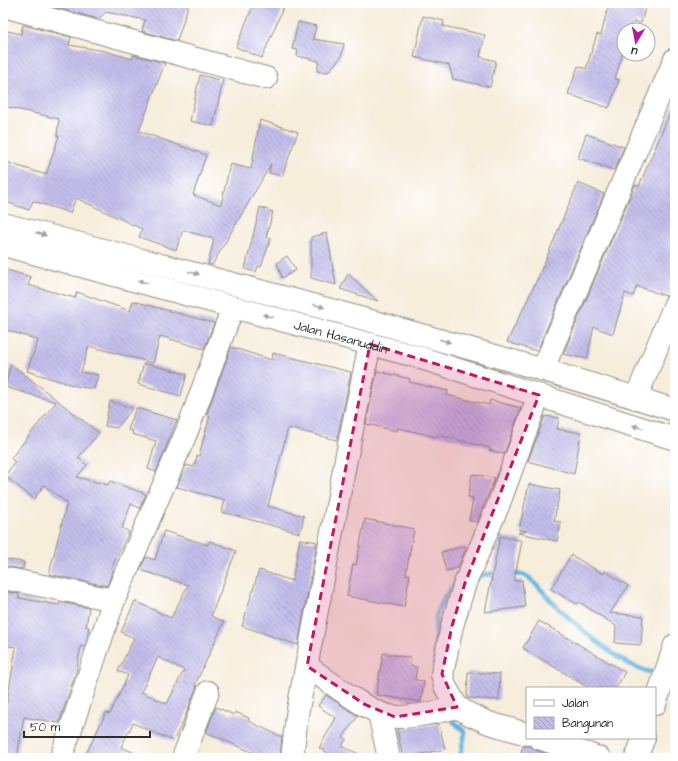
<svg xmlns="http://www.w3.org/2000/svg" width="678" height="761" viewBox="0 0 678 761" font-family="'Architects Daughter',sans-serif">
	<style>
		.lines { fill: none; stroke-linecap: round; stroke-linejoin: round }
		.stream { stroke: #61b4dd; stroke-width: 5 }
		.building { fill: url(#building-back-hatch); fill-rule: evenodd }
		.minor-casing { stroke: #908c83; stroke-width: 24 }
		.minor { stroke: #fff; stroke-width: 22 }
		.oneway { fill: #a0a0a0 }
		.marked { fill: #c2185b; fill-opacity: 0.2; stroke: #c2185b; stroke-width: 3; stroke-dasharray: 8 5; stroke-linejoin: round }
		.labels { text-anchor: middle; stroke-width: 3.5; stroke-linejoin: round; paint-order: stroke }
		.street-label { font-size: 13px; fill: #2b2b2b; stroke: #fff }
	</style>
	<defs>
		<pattern id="building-back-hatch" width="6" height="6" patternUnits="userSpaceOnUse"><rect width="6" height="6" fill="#c3bdeb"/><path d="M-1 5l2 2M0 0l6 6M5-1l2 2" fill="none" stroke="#9f9abf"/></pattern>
	</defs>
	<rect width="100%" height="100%" fill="#fff"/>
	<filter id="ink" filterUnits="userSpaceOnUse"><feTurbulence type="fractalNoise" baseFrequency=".025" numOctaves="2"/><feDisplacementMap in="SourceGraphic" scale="8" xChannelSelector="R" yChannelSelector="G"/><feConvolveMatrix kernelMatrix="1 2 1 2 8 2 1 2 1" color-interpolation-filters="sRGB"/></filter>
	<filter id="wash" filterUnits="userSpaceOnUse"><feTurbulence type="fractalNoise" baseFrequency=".012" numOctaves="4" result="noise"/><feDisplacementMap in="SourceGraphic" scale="16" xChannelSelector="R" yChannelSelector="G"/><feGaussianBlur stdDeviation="0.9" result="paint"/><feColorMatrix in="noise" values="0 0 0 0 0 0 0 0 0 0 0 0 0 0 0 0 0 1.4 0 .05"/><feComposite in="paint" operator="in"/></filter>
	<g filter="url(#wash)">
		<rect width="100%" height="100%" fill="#f6eddb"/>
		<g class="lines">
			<path class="stream" d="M509 574C513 574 520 574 524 575 532 578 547 596 553 603 574 623 623 668 651 672
				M475 576 499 573
				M435 663 436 616 445 596 457 581
				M449 714 453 721 465 732 460 758"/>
		</g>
		<g id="blocks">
			<path class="building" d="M50 3H189L177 41 142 31 145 20 106 12 98 19 50 6Z
				M254 3H285L262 58 236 47Z
				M609 3H637L646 5 641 23 634 21 632 30H624V48L615 79 619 80 609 108 568 94 578 66 586 69 597 34 601 35Z
				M423 16 444 21 443 26 485 35 480 57 496 61 490 87 453 79 449 65 414 57Z
				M298 22 316 26 313 39 344 44 341 57 328 72 317 71 319 61 297 56 298 50 292 49Z
				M23 25 71 37 69 45 105 51 132 59 134 55 165 63 139 131 206 155 193 195 221 205 230 164 251 169 260 120 298 132 282 176 269 173 271 164 212 265 208 264 214 239 183 230 176 250 139 237 142 229 76 198 70 213 33 201 29 210 3 201V161L46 175 59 136H57L59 119 3 106V30L21 34Z
				M200 75 223 81 213 126 190 121Z
				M675 101V288L674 292 666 296 637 286 633 296 625 293 613 334 594 327 587 359 563 354 635 185 639 186Z
				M586 134 624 147 614 170 578 158Z
				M578 183 604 194 537 351 507 342 538 278Z
				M260 207 273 212 266 237 271 238 261 267 258 266 256 272 245 269Z
				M327 233 336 285 311 278V237Z
				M287 256 296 270 282 278 277 263Z
				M3 269 31 277 28 285 75 298 77 292 130 311 133 301 214 323 204 349 160 336 153 363 89 346 81 372 98 375 94 389 76 386 27 371 38 340 3 329Z
				M348 274 378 301 340 289Z
				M231 347 272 360 273 353 351 372 337 440 288 428 268 506 304 516 300 533 222 512 225 500 177 487 186 465 194 467 197 456H199L210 415 207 414Z
				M144 363 187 374 181 396 138 384Z
				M11 364 99 433 78 458 87 465 77 477 108 485 110 481 146 494 140 508 131 504 122 528 129 532 111 569 113 570 107 586 49 574 67 503 44 485 34 499 5 476 15 462 11 458 56 402 5 387Z
				M377 371 410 379 409 382 448 391 447 395 489 405 490 400 521 408 504 454 489 450 490 448 438 435 437 437 398 428 397 431 366 424Z
				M110 401 133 408 117 428 105 426Z
				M136 408 177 420 156 472 148 469 156 441 132 434 133 431 128 430Z
				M545 416 559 418 557 429 581 433 574 474 528 461Z
				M472 474 495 478 477 522 469 521 473 498 468 497Z
				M529 484 560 490 554 521 561 522 557 541 518 533 527 531 519 530Z
				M365 519 414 529 406 574 410 575 404 607 347 596 353 564 356 565Z
				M164 531 208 545 210 541 236 551 211 616 224 622 195 685 197 686 183 722 173 741 133 723 121 747 146 758H84L106 713 110 714 128 675 118 671 134 638 121 632 135 601 171 618 188 585 140 570 146 557 155 560ZM158 657 184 670 167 704 141 692Z
				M500 536 522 541 514 581 522 580 525 607 485 612Z
				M300 539 317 542 298 645 242 626 259 570 292 581Z
				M466 546V548L458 568 446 571 441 552Z
				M571 555 603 574 605 571 628 586 610 613 643 616 641 645 615 643 616 626 579 602 577 604 551 589Z
				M3 559 24 562 23 569 3 566Z
				M3 591 19 594 18 598 59 605 60 602 89 608 86 627H89L86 643 85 647 81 646 76 672 59 723 24 717 17 758H3V703H7L16 647 3 645Z
				M539 621 625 672 616 688H589L523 648Z
				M383 653 411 658 410 666 417 667 415 680 424 681 421 702 376 695Z
				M468 672 500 674 499 700 467 698Z
				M326 695 358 716 343 737 346 739 342 746 367 758H336L319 748 336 718 318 706Z
				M216 707 234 715 235 712 249 718 248 721 282 737 280 758H265L206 732Z
				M439 724 445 749 403 758 397 729Z
				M523 746H530L535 750 559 758H519Z"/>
		</g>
	</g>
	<g filter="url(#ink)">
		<use href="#blocks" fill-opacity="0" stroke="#908c83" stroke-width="1"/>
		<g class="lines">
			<g class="minor-casing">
				<g id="minor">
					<path d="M3 6 266 78"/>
					<path d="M3 224C228 282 453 340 675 410"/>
					<path id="s1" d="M3 245 418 357 675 439"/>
					<path d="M543 369 675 59"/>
					<path d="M636 398 675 304"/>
					<path d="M3 578 114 600"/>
					<path d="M307 666C327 680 373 717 397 717 416 717 438 712 457 707"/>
					<path d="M655 704 675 645"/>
					<path d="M379 713 389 758"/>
					<path d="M527 734 489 723 471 715 457 707 445 686 442 674 452 626 465 583 498 506 539 395"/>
					<path d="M539 738 599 758"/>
					<path d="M61 758 114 600 187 431 233 307"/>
					<path d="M183 758 208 692"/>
					<path d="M292 758 297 715 346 459 370 344"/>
					<path d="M636 758 644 738"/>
				</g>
			</g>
			<use href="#minor" class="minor"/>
		</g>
		<defs><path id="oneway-solid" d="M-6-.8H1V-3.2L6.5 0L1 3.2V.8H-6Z"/></defs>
		<g class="oneway">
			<use href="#oneway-solid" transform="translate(41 234) rotate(15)"/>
			<use href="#oneway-solid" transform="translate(194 273) rotate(14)"/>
			<use href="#oneway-solid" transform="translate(143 282) rotate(-165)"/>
			<use href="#oneway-solid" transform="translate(319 306) rotate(15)"/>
			<use href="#oneway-solid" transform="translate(268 316) rotate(-165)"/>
			<use href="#oneway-solid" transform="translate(445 341) rotate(16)"/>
			<use href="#oneway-solid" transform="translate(514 387) rotate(-163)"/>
			<use href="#oneway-solid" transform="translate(638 427) rotate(-162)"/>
		</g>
	</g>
	<path class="marked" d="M370 344 539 395 465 583 452 626 442 674 457 707 395 717 364 704 307 666Z"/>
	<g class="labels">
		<g class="street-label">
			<text dy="5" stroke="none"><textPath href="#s1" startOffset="350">Jalan Hasanuddin</textPath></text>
		</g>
	</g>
	<rect width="678" height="761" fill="none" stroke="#fff" stroke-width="16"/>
	<rect x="526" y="687" width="130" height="52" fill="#ffffff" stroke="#aaaaaa"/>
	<rect x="534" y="700" width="20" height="6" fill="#ffffff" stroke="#aaaaaa"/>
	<text x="562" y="707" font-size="12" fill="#2b2b2b">Jalan</text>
	<rect x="534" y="717" width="20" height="12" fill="url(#building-back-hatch)" stroke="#aaaaaa"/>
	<text x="562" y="727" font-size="12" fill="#2b2b2b">Bangunan</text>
	<g transform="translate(636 42) rotate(190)"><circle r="19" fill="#ffffff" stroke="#aaaaaa"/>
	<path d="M0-3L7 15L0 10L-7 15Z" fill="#b5179e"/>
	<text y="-6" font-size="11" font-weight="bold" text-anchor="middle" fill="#2b2b2b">U</text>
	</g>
	<path d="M24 731v6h126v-6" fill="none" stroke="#2b2b2b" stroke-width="2"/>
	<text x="30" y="731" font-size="12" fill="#2b2b2b" stroke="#ffffff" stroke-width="3" paint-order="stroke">50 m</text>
</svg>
